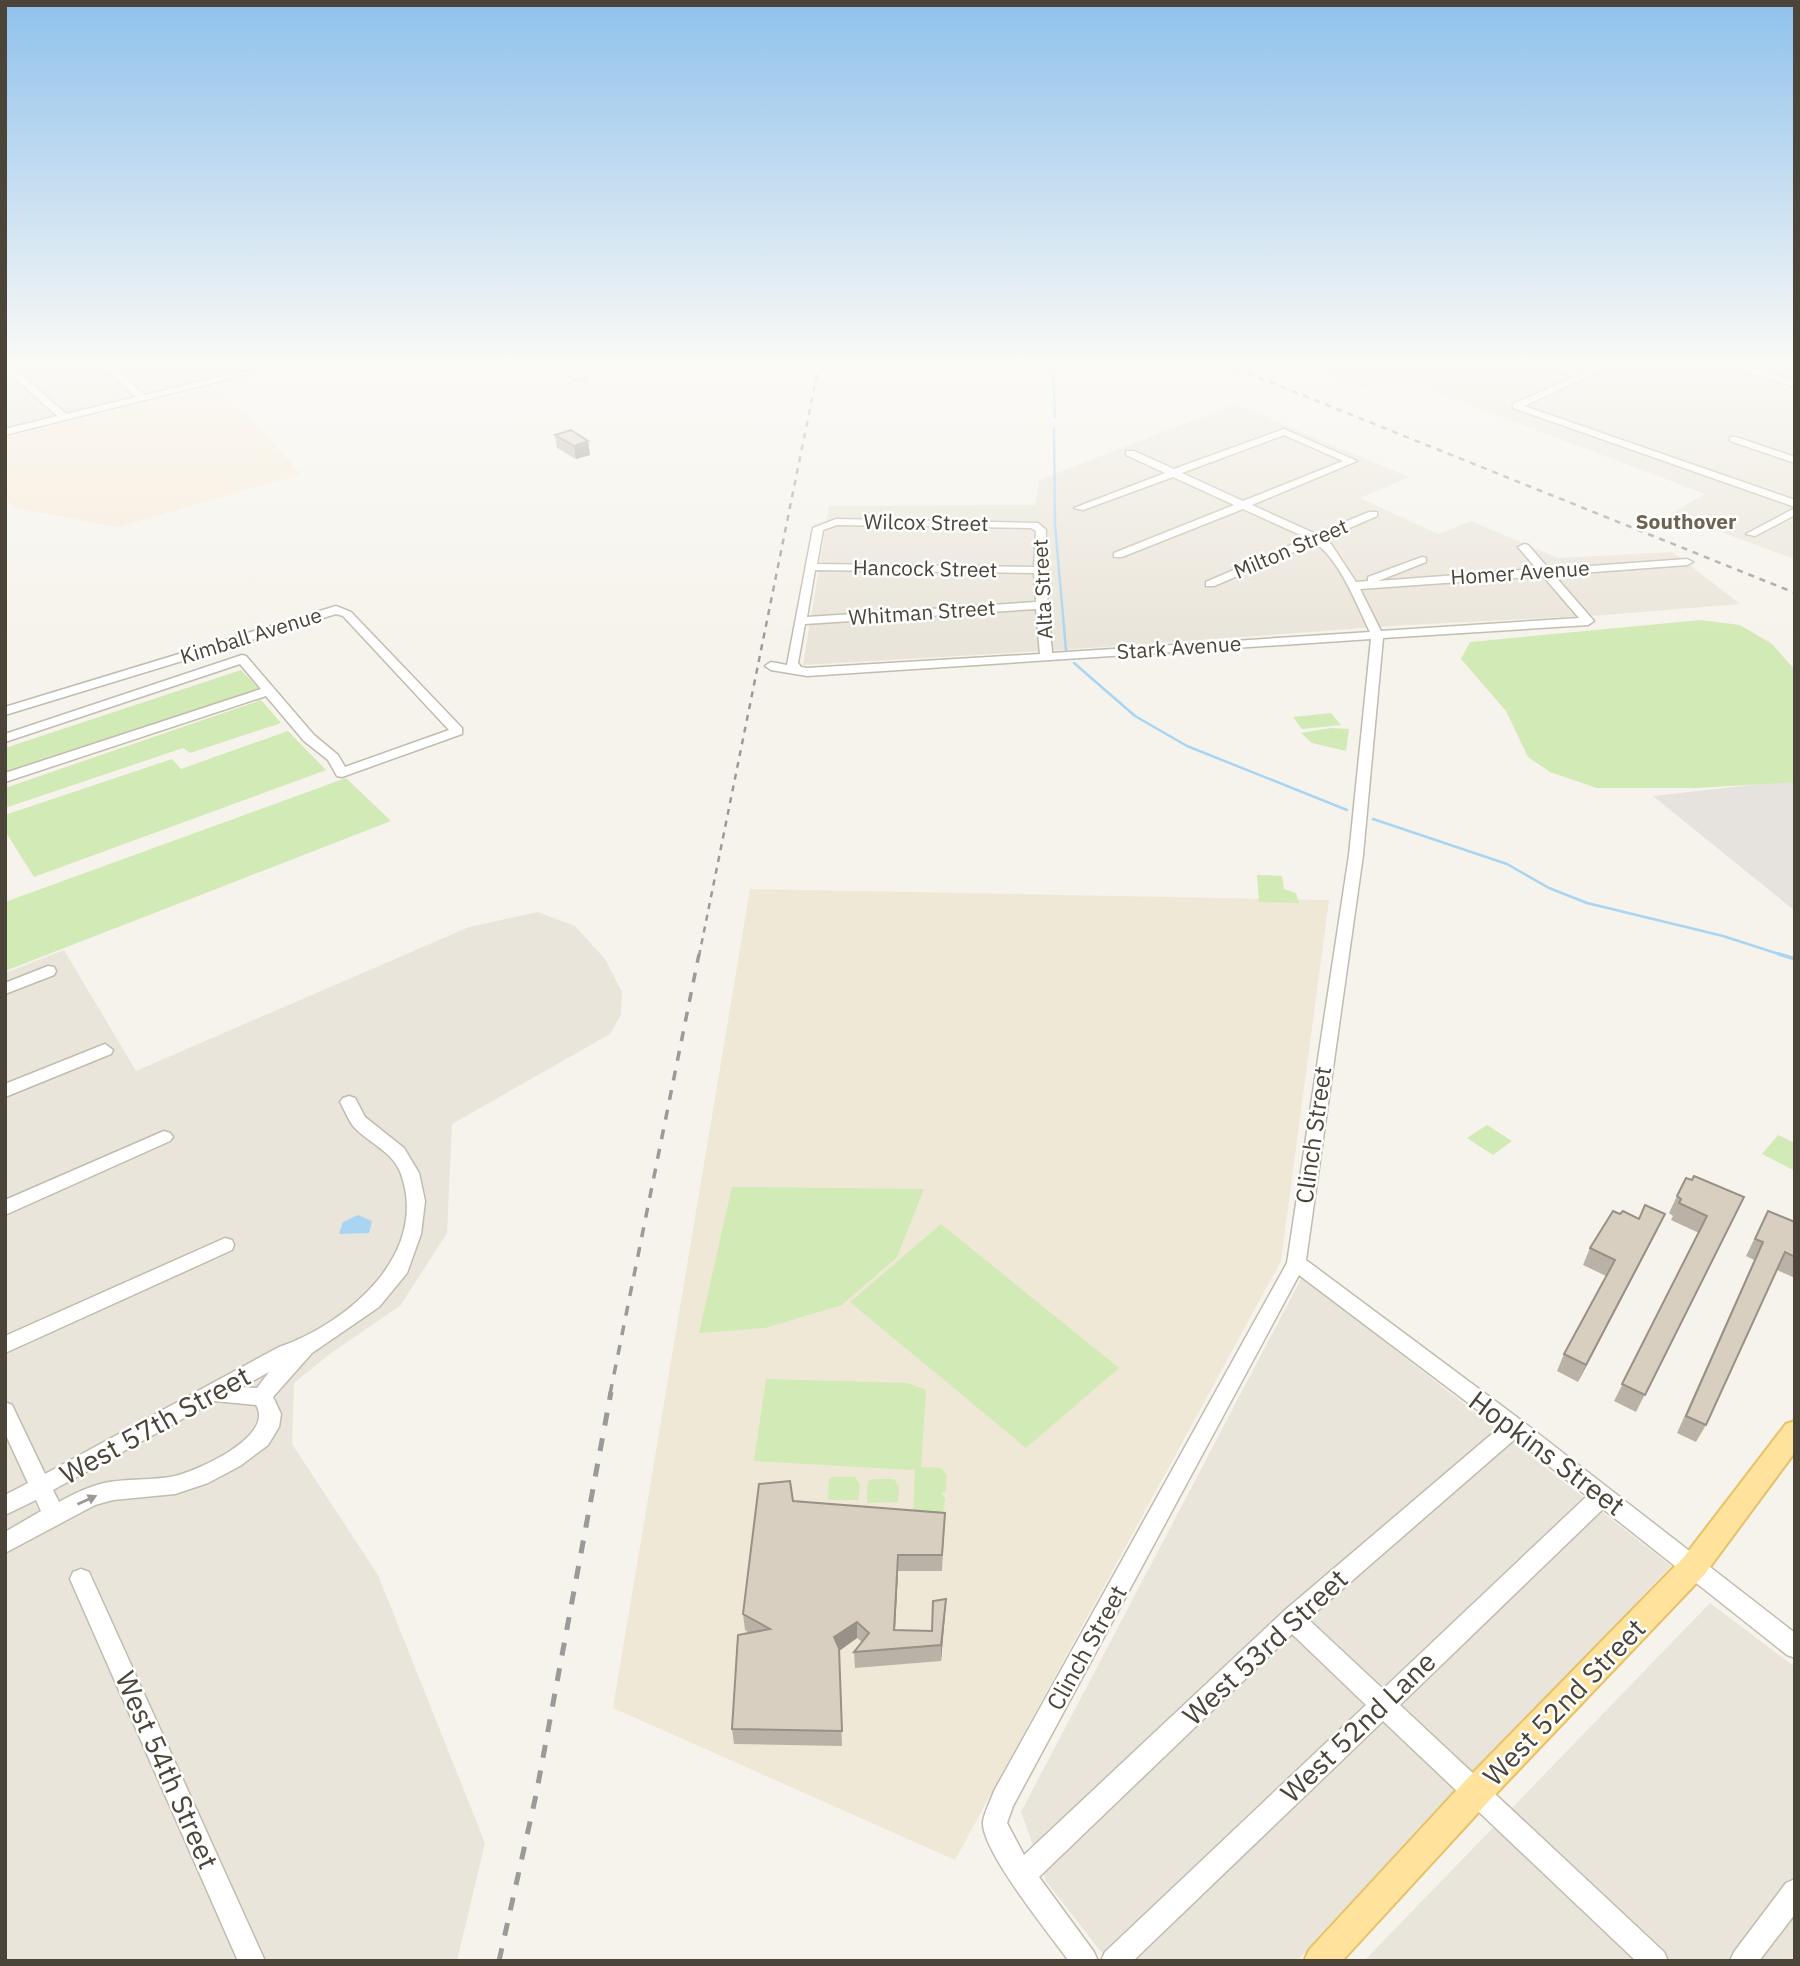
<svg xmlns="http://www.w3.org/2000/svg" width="1800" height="1966" viewBox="0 0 1800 1966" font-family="'IBM Plex Sans',sans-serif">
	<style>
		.residential { fill: #eae5da }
		.commercial { fill: #f7ead8 }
		.industrial { fill: #e6e2dd }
		.education { fill: #efe8d6 }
		.green { fill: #d2eab5 }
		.water { fill: #a9d4f2 }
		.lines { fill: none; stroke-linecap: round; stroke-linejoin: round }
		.stream-far1 { stroke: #a9d4f2; stroke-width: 2.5 }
		.stream { stroke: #a9d4f2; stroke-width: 3.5 }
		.minor-casing { stroke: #c2bbae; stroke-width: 3 }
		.major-casing { stroke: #e6c16a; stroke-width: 4 }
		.minor { fill: #fff; fill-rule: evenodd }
		.major { fill: #ffe39c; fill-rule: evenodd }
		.rail-far2 { stroke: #9a9a9a; stroke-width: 2.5; stroke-dasharray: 6 6; stroke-linecap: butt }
		.rail-far1 { stroke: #9a9a9a; stroke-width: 3.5; stroke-dasharray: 10 10; stroke-linecap: butt }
		.rail { stroke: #9a9a9a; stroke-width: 5; stroke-dasharray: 13 13; stroke-linecap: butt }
		.wall { fill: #bab2a6 }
		.shaded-wall { fill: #979187 }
		.building { fill: #d8cfc1; stroke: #979187; stroke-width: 2 }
		.oneway { fill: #9c9892 }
		.labels { text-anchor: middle; stroke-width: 5; stroke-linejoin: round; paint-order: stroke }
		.far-neighbourhood-label { font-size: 21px; font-weight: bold; fill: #6e6250; stroke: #fff }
		.far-street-label { font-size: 21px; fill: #4b4439; stroke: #fff }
		.street-label { font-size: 24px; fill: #4b4439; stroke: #fff }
		.near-street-label { font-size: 28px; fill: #4b4439; stroke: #fff }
	</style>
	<rect width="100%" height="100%" fill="#f6f3ec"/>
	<path class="residential" d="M5 364H277L5 430Z
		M1297 364H1795V559L1670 514 1705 494 1396 377 1370 390Z
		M1235 404 1409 477 1360 498 1438 534 1471 521 1558 558 1673 552 1740 604 1604 615 1406 625 1061 650 803 665 829 506 1035 505 1039 480Z
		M538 912 575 926 605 959 622 992 621 1015 610 1034 452 1124 447 1233 400 1306 331 1353 294 1383 292 1444 378 1575 485 1843 457 1961H5V973L64 950 136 1071 469 927Z
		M1302 1277 1671 1566 1297 1961H1108L1046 1881 1021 1812Z
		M1710 1603 1795 1667V1961H1364Z"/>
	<path class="commercial" d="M212 386 259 428 301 474 118 527 15 508 5 497V438Z"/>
	<path class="industrial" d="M1795 780V911L1653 796Z"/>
	<path class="education" d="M750 889 1329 900 1281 1261 955 1860 613 1708Z"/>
	<path class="green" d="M1701 620 1740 625 1772 644 1795 670V782L1697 788H1597L1550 772 1528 757 1506 711 1461 659 1470 642Z
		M241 670 260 690 5 773V748Z
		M261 700 281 723 190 753 183 748 5 808V788Z
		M1331 713 1341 725 1302 729 1293 717Z
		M1331 728 1349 729 1346 751 1312 743 1301 733Z
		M288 731 326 770 34 877 5 831V815L172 759 181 769Z
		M346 778 391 821 5 971V902Z
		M1257 875 1282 876 1284 889 1296 893 1299 903 1259 902Z
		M1487 1125 1512 1141 1493 1155 1467 1138Z
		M1778 1135 1795 1143V1171L1762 1154Z
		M732 1187 924 1189 897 1257 842 1305 765 1328 699 1333Z
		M941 1224 1119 1368 1026 1448 850 1302Z
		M766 1379 907 1383 926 1390 921 1467 941 1468 947 1475 946 1491 941 1493 945 1498 943 1514H913L915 1470 754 1461Z
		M834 1477H855L860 1485 858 1500H828L829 1479Z
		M873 1479H894L899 1487 898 1502 867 1503 868 1481Z"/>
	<path class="water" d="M358 1215 372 1221 369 1233 339 1234 343 1222Z"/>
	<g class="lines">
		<path class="stream-far1" d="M1053 364 1055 417
			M1054 428 1055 525 1066 650
			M1074 663 1135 716 1187 746 1347 810
			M1373 819 1507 864 1549 888 1587 903 1723 936 1785 956"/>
		<path class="stream" d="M1779 954 1795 959"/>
		<g class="minor-casing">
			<path id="minor" d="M5 364H10L66 414 136 397 101 364H110L145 395 274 364H289L5 435V429L57 416 5 369Z
				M551 364H562L585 378 577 380Z
				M1354 364H1367L1356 369 1351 366Z
				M1540 364H1552L1582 374 1604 364H1616L1524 406 1795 500V507L1513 408V404L1574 377Z
				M1724 364H1738L1795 381V387Z
				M1284 429 1357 461 1252 505 1316 534 1369 512H1377V516L1324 539 1331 544 1356 582 1368 581V577L1422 557 1426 558V562L1378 581 1537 569 1518 547 1524 544 1528 545 1549 569 1687 559 1693 562 1687 565 1554 575 1594 621 1588 625 1383 638 1363 855 1306 1260 1522 1421 1795 1633V1658L1787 1655 1603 1509 1400 1705 1664 1952 1668 1961H1636L1383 1721 1133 1961H1101L1105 1952 1366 1705 1292 1634 1039 1877 1094 1952 1098 1961H1069C1050 1935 981 1850 983 1822 984 1813 991 1800 994 1791L1287 1263 1349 855 1371 639 807 676 771 670 765 666 771 662 787 665 813 528 836 519 1038 523 1046 530 1045 570 1052 653 1370 632C1357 605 1340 560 1315 543L1214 586H1206V582L1307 538 1243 509 1122 557H1114V553L1234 505 1173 477 1083 510 1074 508 1165 473 1126 455V451H1134L1174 469ZM1284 435 1343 461 1243 501 1182 473ZM837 525 1031 528 1036 531 1034 567 817 564 823 530ZM815 570 1034 573 1036 602 807 617ZM1543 576 1579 618 1381 631 1360 589ZM1036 609 1040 654 807 668 801 667 798 663 805 624ZM1299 1275 1500 1427 1284 1611 1024 1855 1007 1823 1013 1806ZM1515 1439 1587 1496 1383 1689 1308 1619Z
				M1730 437H1736L1795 457V463L1730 441Z
				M1795 508V515L1755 536 1746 534Z
				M336 606 351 612 462 728V734L342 777 337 776 328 760 304 741 266 696 5 782V773L261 689 240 664 5 742V734L242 655 246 656 314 735 338 755 345 767 449 730 343 616 336 614 5 715V707Z
				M48 966 54 967 56 971 54 975 5 994V983Z
				M105 1044 113 1050 111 1054 5 1097V1084Z
				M349 1096 355 1098 365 1117 404 1148 419 1173 425 1201 421 1234 407 1273 379 1307 312 1353 273 1397 281 1414 279 1427 268 1445 240 1466 208 1483 175 1494 113 1500 95 1505 5 1553V1532L41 1511 36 1500 5 1515V1495L28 1483 5 1433V1402L12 1405 45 1474 279 1347C346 1324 430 1255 401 1174 393 1151 368 1143 353 1126 348 1119 344 1109 340 1102L343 1098ZM269 1372 257 1388 242 1387ZM215 1401 256 1405C275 1436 199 1470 175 1476 152 1481 127 1478 104 1483 88 1487 73 1494 59 1502L53 1490Z
				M164 1131 170 1133 173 1137 170 1141 5 1215V1200Z
				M225 1238 232 1240 234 1245 232 1250 5 1353V1336Z
				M81 1569 89 1572 265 1961H238L70 1579 73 1572Z
				M1795 1879V1914L1759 1961H1730L1734 1952 1786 1883Z"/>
		</g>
		<g class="major-casing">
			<path id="major" d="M1795 1421V1452L1704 1575 1487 1803 1342 1961H1304L1309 1950 1465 1781 1684 1557 1786 1424Z"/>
		</g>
		<use href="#minor" class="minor"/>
		<use href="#major" class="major"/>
		<path class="rail-far2" d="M1225 364 1795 593
			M699 956 819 364"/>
		<path class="rail-far1" d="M610 1394 699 954"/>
		<path class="rail" d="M499 1961 536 1795 611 1392"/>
	</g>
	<path class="wall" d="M555 435 588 441 590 455 576 459 557 448Z
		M1677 1196 1744 1197 1636 1412 1614 1401 1699 1233 1671 1220 1673 1216 1669 1213Z
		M1768 1211 1795 1222V1278L1777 1270 1706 1425 1696 1442 1677 1433 1754 1260 1746 1256Z
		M1620 1214 1639 1219 1665 1214 1657 1231 1578 1382 1557 1371 1564 1354 1606 1276 1583 1265 1590 1248Z
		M793 1501 945 1513 942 1571H898L895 1630 932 1631 946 1599 941 1661 855 1668 854 1652 862 1642 857 1638 839 1651 842 1746 734 1744 732 1729 749 1633 745 1630 743 1614Z"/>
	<path class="shaded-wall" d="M588 441 590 455 576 459 574 446Z
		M1665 1214 1657 1231 1578 1382 1586 1365Z
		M898 1555V1571L894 1647V1630Z
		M946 1599 945 1615 941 1661V1645Z
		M857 1622V1638L839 1651 842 1746 839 1651 834 1637Z"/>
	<path class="building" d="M571 430 588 441 574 446 555 435Z
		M1694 1176 1744 1197 1645 1395 1622 1384 1707 1216 1679 1203 1681 1199 1677 1196 1686 1178 1692 1180Z
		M1645 1205 1665 1214 1586 1365 1564 1354 1615 1260 1590 1248 1613 1211 1620 1214 1623 1211 1639 1219Z
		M1768 1211 1795 1222V1257L1785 1252 1706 1425 1686 1416 1763 1242 1755 1239Z
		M790 1481 793 1501 945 1513 942 1555H898L894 1630 932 1631 933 1601 946 1599 941 1645 854 1652 869 1633 857 1622 834 1637 839 1648 842 1731 732 1729 738 1635 770 1629 743 1614 759 1484Z"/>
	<defs><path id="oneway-solid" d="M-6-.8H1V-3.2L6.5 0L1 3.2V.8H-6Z" transform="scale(1.75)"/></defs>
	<use class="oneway" href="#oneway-solid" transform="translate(87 1500) rotate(-24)"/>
	<linearGradient id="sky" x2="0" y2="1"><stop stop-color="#8fc1ec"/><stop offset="0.57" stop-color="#fbfaf6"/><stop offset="1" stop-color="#fbfaf6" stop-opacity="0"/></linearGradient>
	<rect width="1800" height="639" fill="url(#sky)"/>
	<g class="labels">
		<g class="far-neighbourhood-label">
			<text x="1686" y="529">Southover</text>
		</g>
		<g class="far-street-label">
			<text transform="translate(926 523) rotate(1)" y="7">Wilcox Street</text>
			<text transform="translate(1291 549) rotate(-23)" y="7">Milton Street</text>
			<text transform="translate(925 569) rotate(1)" y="7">Hancock Street</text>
			<text transform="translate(1520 573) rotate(-4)" y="7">Homer Avenue</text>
			<text transform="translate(1043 589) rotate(-93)" y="7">Alta Street</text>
			<text transform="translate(922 613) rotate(-4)" y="7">Whitman Street</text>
			<text transform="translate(251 636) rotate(-17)" y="7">Kimball Avenue</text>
			<text transform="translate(1179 648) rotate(-4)" y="7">Stark Avenue</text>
		</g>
		<g class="street-label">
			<text transform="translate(1314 1135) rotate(-82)" y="8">Clinch Street</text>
			<text transform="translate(1087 1648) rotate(-61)" y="8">Clinch Street</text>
		</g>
		<g class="near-street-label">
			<text transform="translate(155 1425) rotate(-29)" y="10">West 57th Street</text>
			<text transform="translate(1547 1453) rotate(37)" y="10">Hopkins Street</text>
			<text transform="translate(1265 1647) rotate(-43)" y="10">West 53rd Street</text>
			<text transform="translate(1564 1702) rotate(-46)" y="10">West 52nd Street</text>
			<text transform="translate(1358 1727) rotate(-44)" y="10">West 52nd Lane</text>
			<text transform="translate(167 1770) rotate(66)" y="10">West 54th Street</text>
		</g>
	</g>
	<rect width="1800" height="1966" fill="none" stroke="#4b4439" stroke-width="14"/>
</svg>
